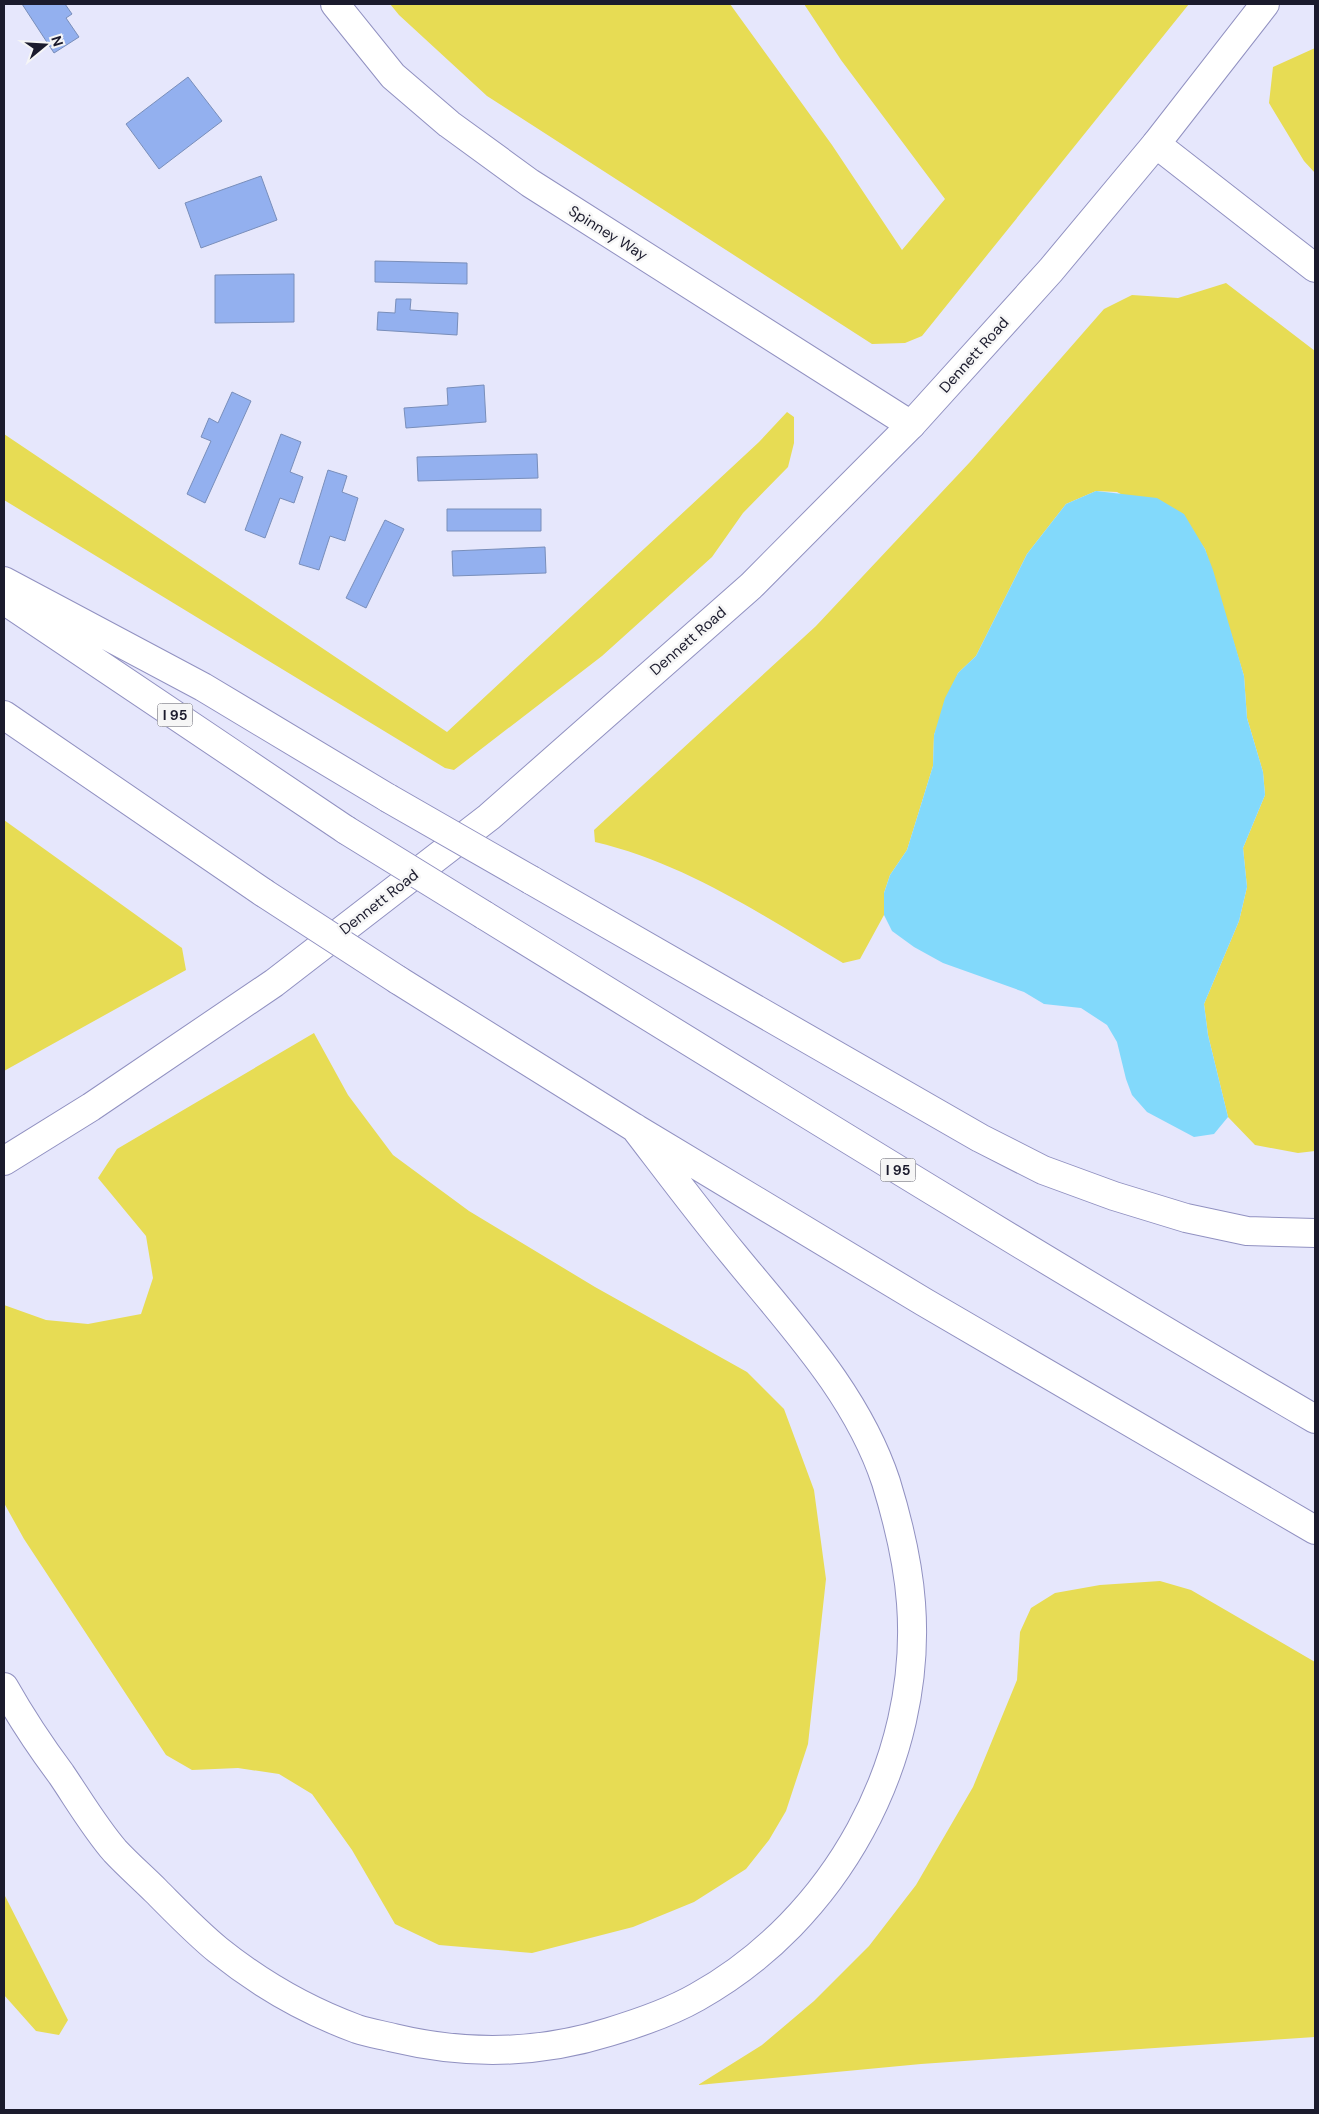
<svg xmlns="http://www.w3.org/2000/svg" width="1319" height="2114" viewBox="0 0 1319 2114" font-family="'DM Sans',sans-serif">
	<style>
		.green { fill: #e7dc54 }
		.water { fill: #82d9fb }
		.building { fill: #93b0ef; stroke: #798eba }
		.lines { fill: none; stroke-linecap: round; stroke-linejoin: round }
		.minor-casing { stroke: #9191c1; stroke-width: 30 }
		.tertiary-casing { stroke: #9191c1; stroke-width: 30 }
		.motorway-casing { stroke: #9191c1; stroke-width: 30 }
		.minor { stroke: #fff; stroke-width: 28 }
		.tertiary { stroke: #fff; stroke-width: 28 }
		.motorway { stroke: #fff; stroke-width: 28 }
		.motorway-bridge-casing { stroke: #9191c1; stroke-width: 30; stroke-linecap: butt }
		.motorway-bridge { stroke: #fff; stroke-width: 28 }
		.labels { text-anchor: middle; stroke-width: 5; stroke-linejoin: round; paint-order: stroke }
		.shield { fill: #f6f6f6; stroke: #5d5d69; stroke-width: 1 }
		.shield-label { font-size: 14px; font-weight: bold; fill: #1b1b2d }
		.street-label { font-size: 15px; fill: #1b1b2d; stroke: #f6f6f6 }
	</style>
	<rect width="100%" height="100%" fill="#e6e7fc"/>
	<path class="green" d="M390 4H730L832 145 902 250 945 199 841 60 804 4H1189L922 336 905 343 872 344 487 96 399 15Z
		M1315 48V173L1304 161 1269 103 1273 67Z
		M1226 283 1315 351V1151L1298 1153 1255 1145 1228 1117 1208 1035 1204 1004 1239 921 1247 887 1243 848 1265 795 1263 772 1247 718 1244 676 1205 549 1195 535 1117 492 1096 491 1066 504 1027 554 976 656 958 673 934 735 933 766 907 850 890 875 884 893V915L860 959 843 963C764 916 685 863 595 842L594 830 816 626 970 462 1104 309 1132 295 1178 298Z
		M787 412 794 417V443L788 467 743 513 712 557 602 656 454 770 445 768 4 500V434L447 732 759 442Z
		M4 820 182 948 186 970 4 1071Z
		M314 1033 348 1095 393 1155 469 1211 595 1287 747 1372 784 1409 814 1490 826 1579 808 1744 786 1811 769 1840 746 1869 694 1902 633 1927 532 1953 439 1945 395 1924 352 1850 312 1794 279 1774 238 1768 192 1770 166 1755 24 1539 4 1503V1305L46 1320 88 1324 141 1314 153 1278 146 1236 98 1178 117 1149Z
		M1160 1581 1191 1590 1315 1662V2037L921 2064 698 2085 762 2045 814 2001 869 1946 916 1885 973 1787 1017 1680 1020 1632 1031 1608 1055 1593 1100 1585Z
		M4 1894 68 2020 59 2035 36 2031 4 1995Z"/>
	<path class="water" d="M1096 491 1157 498 1184 514 1205 549 1213 570 1244 676 1247 718 1263 772 1265 795 1243 848 1247 887 1239 921 1204 1004 1208 1035 1228 1117 1214 1134 1194 1137 1147 1112 1132 1095 1126 1079 1117 1042 1107 1025 1081 1008 1044 1004 1024 992 943 963 914 947 892 931 884 915V893L890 875 907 850 933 766 934 735 945 698 958 673 976 656 1027 554 1066 504Z"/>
	<path class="building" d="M22 4H65L72 14 66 18 79 37 54 53Z
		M188 77 222 121 159 169 126 124Z
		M261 176 277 220 201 248 185 203Z
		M375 261 467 263V284L375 282Z
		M294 274V322L215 323V275Z
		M396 299H411L410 310 458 313 457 335 377 330 378 312 395 313Z
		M484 385 486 422 406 428 404 408 448 405 447 388Z
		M232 392 251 401 205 503 187 494 211 441 201 437 209 418 218 423Z
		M281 434 301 442 290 472 303 477 294 503 280 498 265 538 245 530Z
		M537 454 538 478 418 481 417 457Z
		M328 470 347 476 342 492 358 498 345 541 330 536 319 570 299 564Z
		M447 509H541V531H447Z
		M385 520 404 529 366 608 346 598Z
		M545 547 546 573 453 576 452 551Z"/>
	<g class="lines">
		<g class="minor-casing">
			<path id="minor" d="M335 4 393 76 449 124 530 183 911 425"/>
		</g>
		<g class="tertiary-casing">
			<path id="tertiary" d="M4 1161 91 1107 274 983 489 817 751 586 911 425 1051 270 1156 144 1265 4"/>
		</g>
		<g class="motorway-casing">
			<path id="motorway" d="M1156 144 1315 268
				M4 581 203 687 388 798
				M4 600 346 830
				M4 715 264 893
				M531 880 980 1138 1043 1170 1114 1196 1186 1218 1247 1231 1315 1233
				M484 915C760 1085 1035 1256 1315 1419
				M398 980 635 1128 924 1302 1315 1530
				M4 1687C21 1717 40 1746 61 1774 78 1799 95 1828 115 1851 128 1865 143 1878 156 1891 176 1911 196 1932 218 1950 259 1983 308 2011 357 2029 369 2033 382 2035 394 2038 465 2055 539 2054 609 2032 639 2023 669 2013 697 1997 835 1920 923 1761 911 1603 908 1562 898 1521 886 1482 857 1394 791 1325 734 1255 700 1214 668 1171 635 1128"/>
		</g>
		<use href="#minor" class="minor"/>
		<use href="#tertiary" class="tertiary"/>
		<use href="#motorway" class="motorway"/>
		<g class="motorway-bridge-casing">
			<path id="motorway-bridge" d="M388 798 531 880
				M346 830 484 915
				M264 893 398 980"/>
		</g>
		<use href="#motorway-bridge" class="motorway-bridge"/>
	</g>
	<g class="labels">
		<g class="shield">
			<rect x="157.5" y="703.5" width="35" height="23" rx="4"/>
			<rect x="880.5" y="1158.5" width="35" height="23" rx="4"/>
		</g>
		<g class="shield-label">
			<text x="175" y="720">I 95</text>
			<text x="898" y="1175">I 95</text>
		</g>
		<g class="street-label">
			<text transform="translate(608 233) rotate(32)" y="5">Spinney Way</text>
			<text transform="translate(974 355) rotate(-48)" y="5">Dennett Road</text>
			<text transform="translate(688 641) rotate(-41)" y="5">Dennett Road</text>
			<text transform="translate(379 902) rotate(-38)" y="5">Dennett Road</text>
		</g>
	</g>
	<rect width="1319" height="2114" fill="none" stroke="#1b1b2d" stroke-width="10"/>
	<g transform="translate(45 45) rotate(72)" stroke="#f6f6f6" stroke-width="4" paint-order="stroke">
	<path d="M0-4L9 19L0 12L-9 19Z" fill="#1b1b2d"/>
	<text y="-8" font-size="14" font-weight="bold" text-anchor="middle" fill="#1b1b2d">N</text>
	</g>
</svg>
